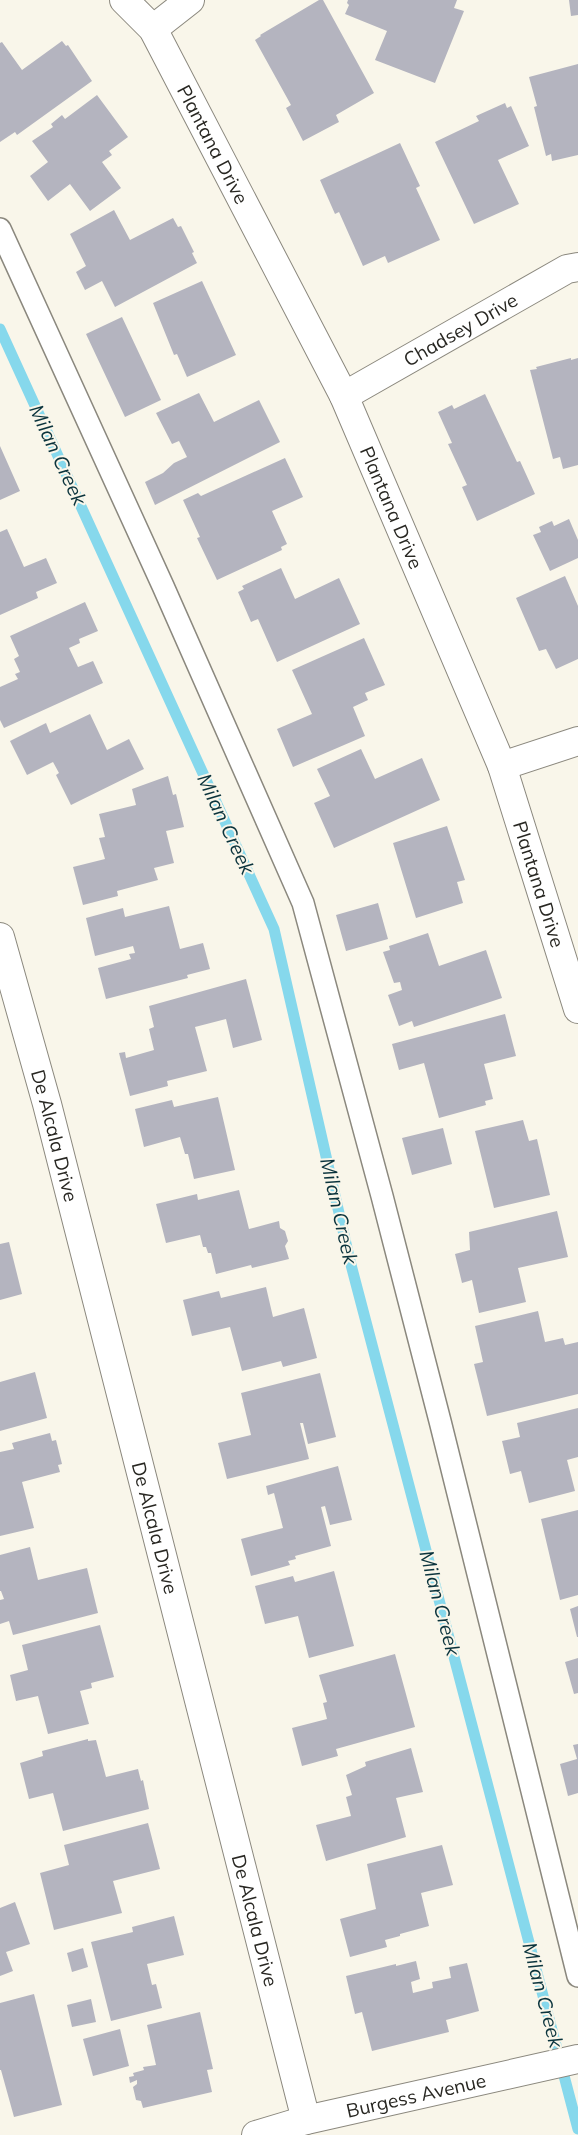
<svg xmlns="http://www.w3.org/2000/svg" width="578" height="2135" viewBox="0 0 578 2135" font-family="Mulish,sans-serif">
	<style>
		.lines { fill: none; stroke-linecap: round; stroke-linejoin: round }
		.stream { stroke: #86d8ec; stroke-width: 11 }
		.building { fill: #b4b4bf }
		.lane-casing { stroke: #8b887e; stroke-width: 24 }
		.street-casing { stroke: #8b887e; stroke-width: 30 }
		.lane { stroke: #fff; stroke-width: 21 }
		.street { stroke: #fff; stroke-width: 28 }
		.labels { text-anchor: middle; stroke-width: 4; stroke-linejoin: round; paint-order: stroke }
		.street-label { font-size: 19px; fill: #282722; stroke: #f9f6ea }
		.water-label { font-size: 20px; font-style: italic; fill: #0a333c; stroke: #f9f6ea }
	</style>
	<rect width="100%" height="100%" fill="#f9f6ea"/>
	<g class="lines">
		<path class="stream" d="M0 329 274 929 350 1261 578 2129"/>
	</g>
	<path class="building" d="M319 0H323L374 93 336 115 339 122 303 141 286 108 291 105 255 40 261 36 260 35Z
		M348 0H457L454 8 464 11 435 83 375 60 387 31 345 14 349 5 347 3Z
		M569 0H578V15L571 16Z
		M62 41 66 46 68 45 92 81 17 135 15 132 0 142V43L2 42 22 70Z
		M578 64V155L552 161 551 154 546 156 534 107 537 106 529 77Z
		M97 95 128 137 109 151 112 155 102 162 121 188 90 211 70 184 48 201 30 176 48 162 32 141 53 127 51 124 62 115 65 119Z
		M505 103 507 108 511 106 529 146 498 160 519 204 474 224 435 142 479 121 476 116Z
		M400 143 420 186 416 188 440 240 388 263 385 256 363 266 339 212 335 214 320 180Z
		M114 210 130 240 173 218 178 227 181 226 194 252 192 253 197 263 115 307 102 281 85 290 76 272 86 266 70 234Z
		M202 281 236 355 187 377 177 354 174 355 153 303Z
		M122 317 161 400 125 417 86 334Z
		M571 358V360L578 358V465L563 469 560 457 553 459 530 370 537 369 536 367Z
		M199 393 214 422 259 400 280 442 155 505 145 482 163 473 174 463 187 457 179 441 172 444 156 413Z
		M485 394 517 462 520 461 535 494 477 521 462 487 467 485 448 444 452 443 438 412 452 405 454 409Z
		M0 446 20 491 0 500Z
		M285 458 303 497 272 511 287 544 281 547 282 550 217 580 197 538 200 537 183 500 198 493 201 496Z
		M569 519 578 540V558L550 571 533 535 541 532 539 527 552 521 554 526Z
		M7 529 24 567 46 558 57 583 36 592 38 598 0 615V532Z
		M281 568 295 599 339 578 360 624 277 662 258 619 251 622 238 592 244 589 242 586Z
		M565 576 578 606V659L556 669 546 649 539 651 516 598Z
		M85 602 98 631 79 639 80 643 69 648 78 667 93 661 103 683 4 728 0 720V687L18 679 15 674 20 672 14 659 19 656 10 636Z
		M364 638 385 685 365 693 368 700 353 707 365 736 293 767 277 729 312 714 292 670Z
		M90 714 107 750 129 739 144 769 71 805 56 775 59 773 53 762 27 775 10 741 46 723 50 733Z
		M361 749 375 779 422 758 440 800 334 848 314 803 330 796 317 769Z
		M168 776 173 795 176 794 184 827 166 831 174 863 154 868 158 880 117 891 118 896 83 905 73 867 105 859 99 838 105 837 99 814 136 805 132 789Z
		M447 826 465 880 457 882 463 903 416 918 393 843Z
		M378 903 388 939 346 951 336 915Z
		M169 906 180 949 203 943 210 969 187 975 188 978 106 999 98 968 131 959 129 954 135 953 133 946 95 956 86 918 123 908 125 917Z
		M428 933 439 966 486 950 502 998 414 1027 412 1021 399 1026 388 995 402 990 400 982 394 983 383 952 390 950 389 946Z
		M246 979 262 1040 233 1048 226 1019 195 1027 207 1071 167 1081 168 1086 130 1096 119 1053 125 1052 126 1058 154 1050 149 1029 154 1027 149 1006Z
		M505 1014 516 1056 484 1064 493 1099 485 1101 486 1105 439 1118 424 1063 399 1070 392 1044Z
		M218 1097 235 1170 194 1179 188 1154H185L180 1137 144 1147 135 1109 172 1100 174 1107Z
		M523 1120 529 1141 537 1139 550 1195 494 1208 475 1131Z
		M443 1128 452 1164 412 1175 402 1138Z
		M239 1190 249 1229 279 1221 280 1228 285 1231 288 1241 285 1246 289 1259 252 1268 251 1265 216 1274 211 1253H208L206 1247H203L200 1235 166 1243 156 1204 197 1194 198 1200Z
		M557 1211 568 1257 518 1268 526 1302 479 1313 472 1280 462 1283 455 1254 470 1250 469 1232Z
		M9 1242 22 1294 0 1300V1244Z
		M266 1287 273 1317 304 1308 317 1358 283 1367 281 1361 242 1371 230 1327 192 1336 183 1300 219 1291 221 1298Z
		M538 1311 545 1342 563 1338 565 1345 578 1342V1394L487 1416 474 1364 483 1362 475 1326Z
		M35 1372 47 1418 0 1431V1382Z
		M320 1373 336 1437 308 1444 303 1423H300L309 1459 227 1479 218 1443 251 1435 241 1393Z
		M578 1408V1457L567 1460 575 1491 529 1503 521 1471 510 1474 502 1441 520 1437 517 1423Z
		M50 1433 52 1441 56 1440 62 1464 58 1465 60 1472 22 1482 34 1528 0 1536V1452L14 1449 12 1443Z
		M338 1466 352 1520 330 1525 325 1506 321 1507 331 1546 295 1556 296 1559 288 1561 290 1565 251 1576 241 1539 283 1528 274 1493 268 1495 266 1486Z
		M578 1510V1595L560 1600 541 1519Z
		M30 1547 38 1580 87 1568 98 1613 13 1635 9 1621 0 1624V1600L4 1599 1 1591H0V1555Z
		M334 1571 354 1646 309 1658 298 1616 265 1624 255 1586 293 1576 295 1582Z
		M578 1606V1637H577L570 1609Z
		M100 1625 114 1677 91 1683 92 1688 80 1691 89 1724 48 1734 38 1696 16 1701 10 1675 28 1670 22 1645Z
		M395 1654 415 1727 336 1749 338 1756 302 1766 292 1728 327 1719 323 1703 327 1702 319 1675Z
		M578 1658V1693L574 1694 565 1662Z
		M88 1739V1741L96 1740 106 1777 138 1769 141 1781 143 1780 149 1809 63 1831 53 1793 29 1799 20 1763 43 1756 42 1751Z
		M578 1744V1793L568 1796 560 1764 577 1759 573 1745Z
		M411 1748 423 1792 396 1798 406 1837 326 1861 316 1825 351 1816 346 1797 352 1795 346 1775 366 1766 365 1762Z
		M148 1823 160 1869 113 1881 122 1913 54 1930 40 1873 69 1865 64 1845Z
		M442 1845 453 1885 421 1893 429 1926 400 1934V1936L385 1940 387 1947 350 1957 340 1919 376 1909 367 1864Z
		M15 1902 30 1944 6 1952 13 1971 0 1976V1908Z
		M174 1916 184 1955 147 1964 152 1985 156 1984 162 2008 111 2021 91 1942 133 1932 132 1927Z
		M83 1948 88 1967 72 1972 67 1953Z
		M416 1961 420 1979 411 1982 413 1993 433 1988 432 1982 451 1978 449 1967 467 1963 479 2011 446 2020 449 2032 372 2051 362 2012 355 2014 346 1976 396 1964V1966Z
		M34 1994 62 2105 14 2117 1 2070H0V2003Z
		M91 1999 96 2022 72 2027 67 2005Z
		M200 2012 213 2069 207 2070 212 2092 143 2108 141 2101 136 2100 133 2087 137 2084V2080L130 2083 129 2077 134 2076 133 2073 144 2070 143 2067 156 2065 147 2025Z
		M120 2029 129 2066 93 2076 83 2039Z"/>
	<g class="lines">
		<g class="lane-casing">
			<path id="lane" d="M0 229 163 586 303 903 382 1196 440 1421 578 1976"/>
		</g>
		<g class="street-casing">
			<g id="street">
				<path id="s1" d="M124 0 153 29 344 396 502 766 578 1009"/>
				<path d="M153 29 190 0"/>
				<path id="s2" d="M344 396 567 269 578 267"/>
				<path d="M502 766 578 741"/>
				<path id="s3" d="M0 937 47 1104 306 2120"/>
				<path id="s4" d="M256 2135 306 2120 578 2059"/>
			</g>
		</g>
		<use href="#lane" class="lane"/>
		<use href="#street" class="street"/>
	</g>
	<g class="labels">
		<g class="street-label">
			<text dy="7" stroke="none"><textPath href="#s1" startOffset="171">Plantana Drive</textPath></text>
			<text dy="7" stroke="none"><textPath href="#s2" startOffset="134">Chadsey Drive</textPath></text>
			<text dy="7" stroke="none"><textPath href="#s1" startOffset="576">Plantana Drive</textPath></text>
			<text dy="7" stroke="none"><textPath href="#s1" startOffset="981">Plantana Drive</textPath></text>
			<text dy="7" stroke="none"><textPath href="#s3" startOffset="206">De Alcala Drive</textPath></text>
			<text dy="7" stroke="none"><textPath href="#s3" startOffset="611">De Alcala Drive</textPath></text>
			<text dy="7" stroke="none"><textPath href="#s3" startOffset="1016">De Alcala Drive</textPath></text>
			<text dy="7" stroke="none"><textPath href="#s4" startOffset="165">Burgess Avenue</textPath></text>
		</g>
		<g class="water-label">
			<text transform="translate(58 455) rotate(65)" y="7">Milan Creek</text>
			<text transform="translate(226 824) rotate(65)" y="7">Milan Creek</text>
			<text transform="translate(339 1211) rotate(77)" y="7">Milan Creek</text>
			<text transform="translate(440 1603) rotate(75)" y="7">Milan Creek</text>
			<text transform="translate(543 1995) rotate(75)" y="7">Milan Creek</text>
		</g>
	</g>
</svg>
